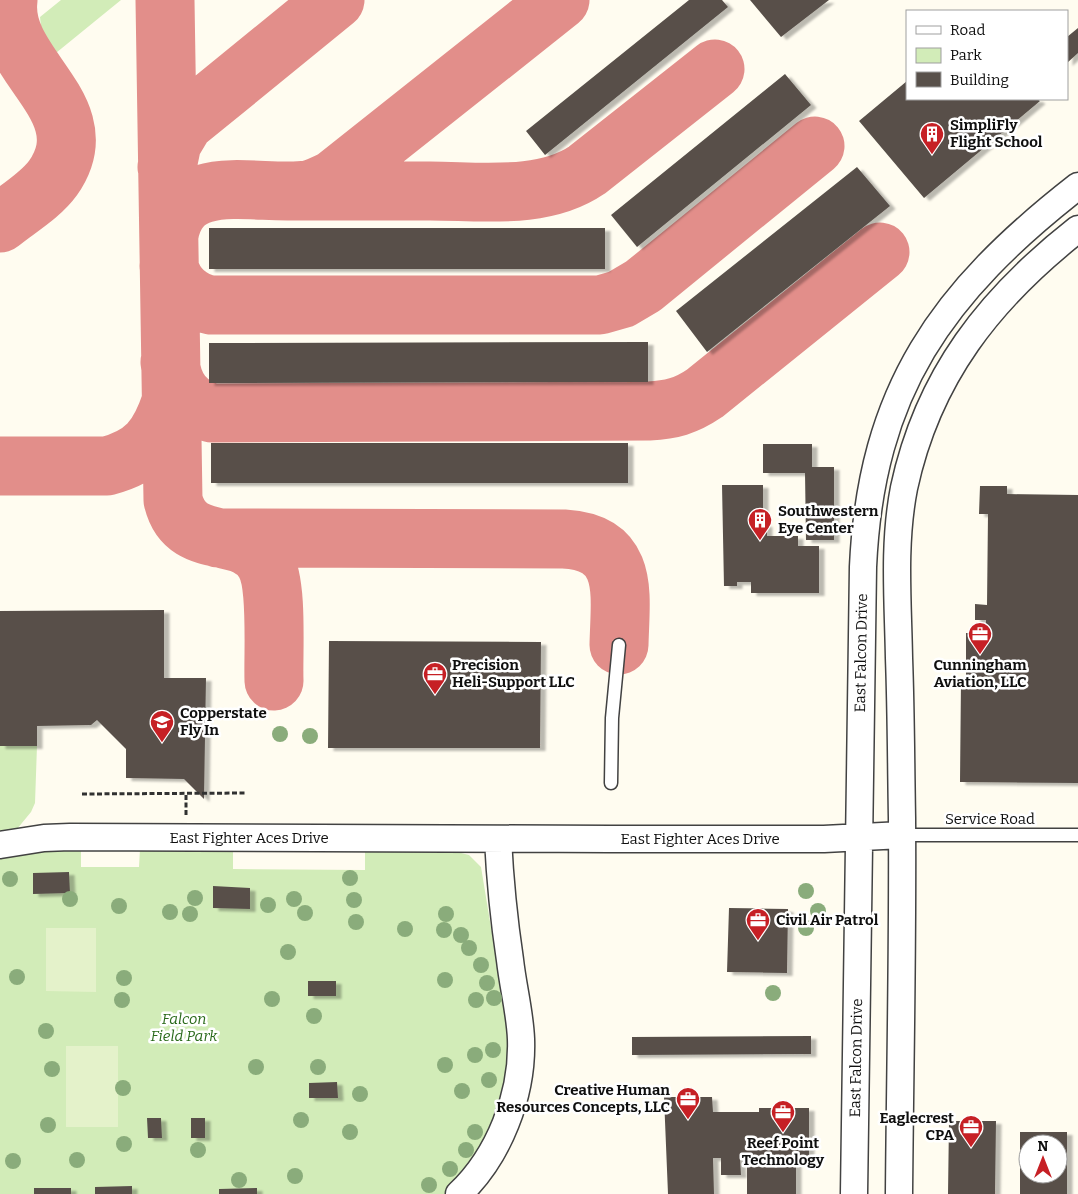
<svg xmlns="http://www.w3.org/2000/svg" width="1078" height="1194" viewBox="0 0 1078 1194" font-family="Bitter,serif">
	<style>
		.green { fill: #d2ecb8 }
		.pitch { fill: #e4f2ca }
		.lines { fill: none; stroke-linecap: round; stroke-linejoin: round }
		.taxiway { stroke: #e28e8a; stroke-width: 59 }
		.building { fill: #58504a; fill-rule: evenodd; filter: url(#shadow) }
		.lane-casing { stroke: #424242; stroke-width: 15 }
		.street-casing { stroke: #424242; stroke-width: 29 }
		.path { stroke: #313131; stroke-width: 3; stroke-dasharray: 5 2.5; stroke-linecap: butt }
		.lane { stroke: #fff; stroke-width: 12 }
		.street { stroke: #fff; stroke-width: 26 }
		.tree { fill: #8aac7b }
		.labels { text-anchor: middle; stroke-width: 5; stroke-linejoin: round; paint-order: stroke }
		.poi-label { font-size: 15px; font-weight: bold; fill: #0f0f0f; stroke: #fff; text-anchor: start }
		.street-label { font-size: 15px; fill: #0f0f0f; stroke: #fff }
		.park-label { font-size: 15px; font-style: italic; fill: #2a6a1b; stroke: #fff }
	</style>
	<defs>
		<filter id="shadow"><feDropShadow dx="5.5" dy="3" stdDeviation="1" flood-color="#0004"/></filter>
	</defs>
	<rect width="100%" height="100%" fill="#fffcf0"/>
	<path class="green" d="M61 0H121L51 57 43 44 40 17Z
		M0 746H37L35 803 31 812 17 829 0 832Z
		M42 849H81V867H139L140 849 233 850V869L365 870V851L461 853 469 855 481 867 511 1049C510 1098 483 1161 446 1194H0V857Z"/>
	<path class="pitch" d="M46 928H96V992L46 991Z
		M66 1046H118V1127H66Z"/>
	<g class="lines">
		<path class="taxiway" d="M165 0 173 500C186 554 243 524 265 563 278 585 273 653 274 681
			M167 167 172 143 184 123 335 0
			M304 191C346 191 388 191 430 191 481 191 543 200 587 170L715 69
			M0 223C17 209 40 196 53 178 102 108 0 67 8 0
			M169 235C180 168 260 197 308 190 317 188 325 184 333 180L560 0
			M169 266C174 288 190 301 211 305H600L621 299 643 286 815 146
			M170 362C173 389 186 405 212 413L649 411C671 410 686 406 705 393L880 252
			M0 466H107C145 456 159 438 171 402
			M218 538 564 539C631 543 620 595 619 645"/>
	</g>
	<path class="building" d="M689 0H722L728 7 545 155 526 131Z
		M750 0H829L781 37Z
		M1078 28V53L1067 63V37Z
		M785 74 811 105 637 247 611 215Z
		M907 81V99H1037L1040 101 924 198 859 121Z
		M857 167 890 206 707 352 676 311Z
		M209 228H605V269H209Z
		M648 342V382L209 383V343Z
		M211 443H628V483H211Z
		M763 444H812V467H834V540H806L805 473H763Z
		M722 485H763V524H767V536H798V546H819V593H751V582H737V586H724Z
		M980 486H1007V494L1078 495V783L960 782 961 680H966V633H985L986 620H975V604L987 605 988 514H979Z
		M164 610V678H206L204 799 184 779 126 778V749L97 720 91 725 37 726V746H0V611Z
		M329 641 541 642 540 748H328Z
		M69 872 70 893 33 894V873Z
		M213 886 250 888V909L213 908Z
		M729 908 788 909 787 973 727 972Z
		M308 981H336V996H308Z
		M811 1036V1054L632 1055V1037Z
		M337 1082 338 1098H309V1083Z
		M664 1097H712L713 1112H759V1108H809V1160H796V1194H747V1158H740L741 1175H721V1158H713L714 1194H668Z
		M147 1118H161L162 1138H148Z
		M191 1118H205V1138H191Z
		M949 1121H996L995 1194H948Z
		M1020 1132H1067V1194H1020ZM1028 1144H1058V1174H1028Z
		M132 1186V1194H95V1187Z
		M34 1188H71V1194H34Z
		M257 1188V1194H219V1189Z"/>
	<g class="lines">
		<g class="lane-casing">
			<path id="lane" d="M611 783 612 718 619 645
				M902 835H1078"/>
		</g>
		<g class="street-casing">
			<path id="street" d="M0 845 44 838 70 837 610 839H824L902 835
				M459 1194C499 1156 523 1095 521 1039 520 1013 513 987 510 960 504 920 500 880 498 839
				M854 1194 863 567C871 390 942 292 1078 186
				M899 1194C900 1069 903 943 902 818 901 764 901 711 899 658 898 601 893 544 904 488 928 376 990 298 1078 229"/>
		</g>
		<path class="path" d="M82 794 245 793
			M186 815V793"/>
		<use href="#lane" class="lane"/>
		<use href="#street" class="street"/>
	</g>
	<g class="tree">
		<circle cx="280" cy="734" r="8"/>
		<circle cx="310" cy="736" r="8"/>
		<circle cx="350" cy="878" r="8"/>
		<circle cx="10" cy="879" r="8"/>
		<circle cx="806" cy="891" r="8"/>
		<circle cx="195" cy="898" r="8"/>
		<circle cx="70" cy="899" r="8"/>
		<circle cx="294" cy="899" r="8"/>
		<circle cx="354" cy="900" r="8"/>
		<circle cx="268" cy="905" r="8"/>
		<circle cx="119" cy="906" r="8"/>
		<circle cx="818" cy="911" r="8"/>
		<circle cx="170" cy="912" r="8"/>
		<circle cx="305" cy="913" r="8"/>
		<circle cx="190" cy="914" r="8"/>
		<circle cx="446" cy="914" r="8"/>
		<circle cx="356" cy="922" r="8"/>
		<circle cx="806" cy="928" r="8"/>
		<circle cx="405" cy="929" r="8"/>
		<circle cx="444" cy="930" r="8"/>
		<circle cx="461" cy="935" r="8"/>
		<circle cx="469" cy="948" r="8"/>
		<circle cx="288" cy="952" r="8"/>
		<circle cx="481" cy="965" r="8"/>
		<circle cx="17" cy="977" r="8"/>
		<circle cx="124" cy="978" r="8"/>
		<circle cx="445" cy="980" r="8"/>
		<circle cx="487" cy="983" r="8"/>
		<circle cx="773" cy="993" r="8"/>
		<circle cx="494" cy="998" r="8"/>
		<circle cx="272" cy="999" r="8"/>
		<circle cx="122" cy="1000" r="8"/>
		<circle cx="476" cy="1000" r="8"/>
		<circle cx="314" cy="1016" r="8"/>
		<circle cx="46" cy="1031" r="8"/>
		<circle cx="493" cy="1050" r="8"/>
		<circle cx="475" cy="1055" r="8"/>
		<circle cx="445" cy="1065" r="8"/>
		<circle cx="256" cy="1067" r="8"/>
		<circle cx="318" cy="1067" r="8"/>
		<circle cx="52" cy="1069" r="8"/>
		<circle cx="489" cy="1080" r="8"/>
		<circle cx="123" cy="1088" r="8"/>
		<circle cx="462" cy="1091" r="8"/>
		<circle cx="360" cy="1094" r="8"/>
		<circle cx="301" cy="1120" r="8"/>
		<circle cx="48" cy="1125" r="8"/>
		<circle cx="350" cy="1132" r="8"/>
		<circle cx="475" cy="1132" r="8"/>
		<circle cx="124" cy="1144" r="8"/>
		<circle cx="198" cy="1150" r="8"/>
		<circle cx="466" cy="1150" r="8"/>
		<circle cx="77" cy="1160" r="8"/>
		<circle cx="13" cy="1161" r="8"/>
		<circle cx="450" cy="1169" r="8"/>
		<circle cx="295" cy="1176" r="8"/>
		<circle cx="239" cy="1180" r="8"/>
		<circle cx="429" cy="1185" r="8"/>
	</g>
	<defs>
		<g id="building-pin" transform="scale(1.25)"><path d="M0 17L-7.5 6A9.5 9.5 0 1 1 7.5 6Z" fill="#c62025" stroke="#fff"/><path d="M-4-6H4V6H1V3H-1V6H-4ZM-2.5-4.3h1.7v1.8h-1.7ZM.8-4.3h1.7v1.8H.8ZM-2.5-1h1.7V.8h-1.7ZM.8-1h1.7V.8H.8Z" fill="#fff"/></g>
		<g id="office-pin" transform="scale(1.25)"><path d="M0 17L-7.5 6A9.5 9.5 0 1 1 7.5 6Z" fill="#c62025" stroke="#fff"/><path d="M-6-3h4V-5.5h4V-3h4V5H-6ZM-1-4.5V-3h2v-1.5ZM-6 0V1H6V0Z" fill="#fff"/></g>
		<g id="school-pin" transform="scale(1.25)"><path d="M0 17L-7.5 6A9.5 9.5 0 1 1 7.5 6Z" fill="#c62025" stroke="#fff"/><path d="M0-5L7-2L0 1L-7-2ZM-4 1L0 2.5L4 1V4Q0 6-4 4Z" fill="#fff"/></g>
	</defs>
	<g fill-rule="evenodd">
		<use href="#building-pin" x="932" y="134"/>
		<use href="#building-pin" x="760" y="520"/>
		<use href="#office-pin" x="980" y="634"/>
		<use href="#office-pin" x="435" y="674"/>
		<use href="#school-pin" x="162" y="722"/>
		<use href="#office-pin" x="758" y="920"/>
		<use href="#office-pin" x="688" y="1099"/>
		<use href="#office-pin" x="783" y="1112"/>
		<use href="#office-pin" x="971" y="1127"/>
	</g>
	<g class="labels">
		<g class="poi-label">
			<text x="950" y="130">SimpliFly<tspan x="950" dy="17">Flight School</tspan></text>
			<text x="778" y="516">Southwestern<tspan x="778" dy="17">Eye Center</tspan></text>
			<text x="452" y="670">Precision<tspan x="452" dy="17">Heli-Support LLC</tspan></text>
			<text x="980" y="670" text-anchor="middle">Cunningham<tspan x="980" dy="17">Aviation, LLC</tspan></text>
			<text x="180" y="718">Copperstate<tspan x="180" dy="17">Fly In</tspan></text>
			<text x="776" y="925">Civil Air Patrol</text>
			<text x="670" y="1095" text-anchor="end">Creative Human<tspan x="670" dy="17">Resources Concepts, LLC</tspan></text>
			<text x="954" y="1123" text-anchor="end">Eaglecrest<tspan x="954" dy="17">CPA</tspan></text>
			<text x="783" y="1148" text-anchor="middle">Reef Point<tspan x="783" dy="17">Technology</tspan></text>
		</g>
		<g class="street-label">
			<text transform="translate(861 653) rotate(-89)" y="5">East Falcon Drive</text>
			<text x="990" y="824">Service Road</text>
			<text x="249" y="843">East Fighter Aces Drive</text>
			<text x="700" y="844">East Fighter Aces Drive</text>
			<text transform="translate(856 1058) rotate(-89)" y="5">East Falcon Drive</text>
		</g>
		<g class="park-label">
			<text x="184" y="1024">Falcon<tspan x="184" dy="17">Field Park</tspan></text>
		</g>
	</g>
	<rect x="906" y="10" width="162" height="90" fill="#ffffff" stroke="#9f9f9f"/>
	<rect x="916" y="26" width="25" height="8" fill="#ffffff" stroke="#9f9f9f"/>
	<text x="950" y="35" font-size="15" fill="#0f0f0f">Road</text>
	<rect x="916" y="48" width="25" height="15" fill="#d2ecb8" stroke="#9f9f9f"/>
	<text x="950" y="60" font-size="15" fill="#0f0f0f">Park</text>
	<rect x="916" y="72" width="25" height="15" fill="#58504a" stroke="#9f9f9f"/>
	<text x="950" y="85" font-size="15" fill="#0f0f0f">Building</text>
	<g transform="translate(1043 1159)"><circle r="24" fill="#ffffff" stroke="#9f9f9f"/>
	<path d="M0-4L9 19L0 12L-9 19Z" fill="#c62025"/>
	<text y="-8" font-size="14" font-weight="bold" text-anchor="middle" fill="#0f0f0f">N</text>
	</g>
</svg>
